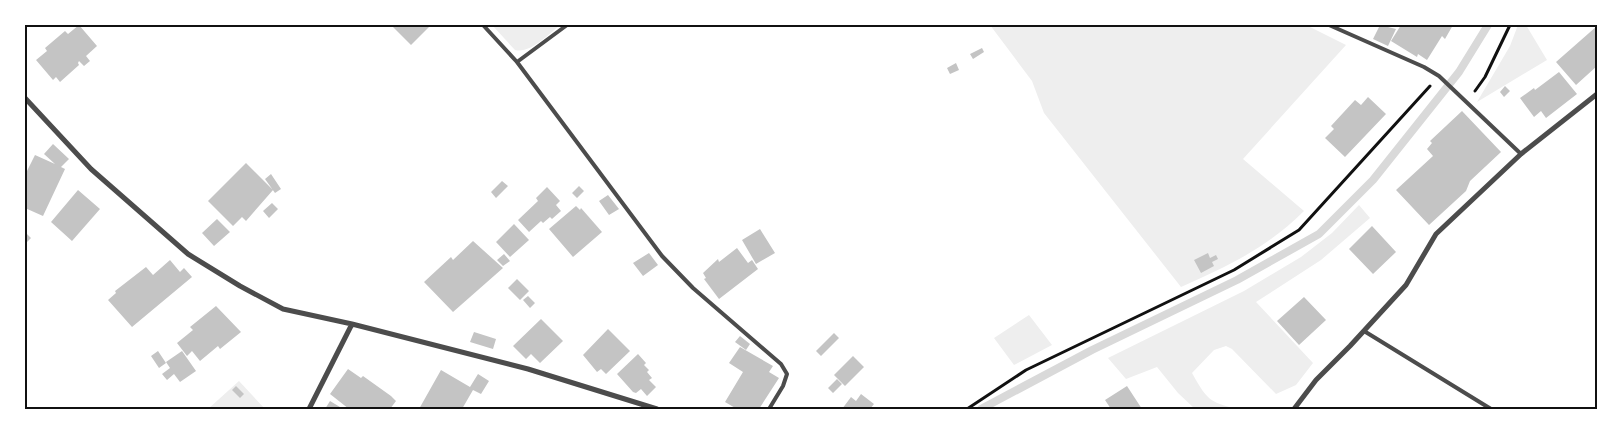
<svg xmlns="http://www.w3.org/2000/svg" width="1622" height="434" viewBox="0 0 1622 434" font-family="'Sofia Sans Condensed',sans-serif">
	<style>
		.green { fill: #eee }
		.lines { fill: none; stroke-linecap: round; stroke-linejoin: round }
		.stream { stroke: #d9d9d9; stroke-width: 8 }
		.building { fill: #c4c4c4 }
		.path { stroke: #111; stroke-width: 3 }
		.service { stroke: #4c4c4c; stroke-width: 4 }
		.minor { stroke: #4c4c4c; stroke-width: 5 }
		.neatline { fill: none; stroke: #111; stroke-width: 2 }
	</style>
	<rect width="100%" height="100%" fill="#fff"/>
	<path class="green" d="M492 25H560C549 34 530 54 515 50Z
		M990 25H1306L1346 45 1243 159 1304 211C1267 248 1228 266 1181 287L1044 113 1032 81Z
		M1518 25H1526L1547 60 1477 102 1510 46Z
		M1359 205 1370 218 1321 260 1256 302 1313 363 1296 385 1276 394 1232 349 1226 346 1214 350 1192 373C1206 398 1209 403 1238 409H1195L1178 393 1157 367 1126 379 1108 358 1244 291 1301 257 1332 233Z
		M1029 315 1052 345 1014 365 994 338Z
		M239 381 265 409H208Z"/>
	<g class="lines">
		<path class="stream" d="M981 409 1092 350 1237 280 1319 234 1373 180 1459 72 1488 25"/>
	</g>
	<path class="building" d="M79 25 97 46 86 56 90 61 84 66 79 61 78 63 79 65 60 82 56 77 53 80 36 60 47 51 45 48 65 31 68 34Z
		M391 25H431L411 45Z
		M1380 25 1396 29 1388 46 1373 39Z
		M1401 25H1453L1445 39 1442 36 1427 60 1418 54 1417 57 1391 41Z
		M1597 26V66L1576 85 1556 62Z
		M982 48 984 52 973 59 970 54Z
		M956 63 959 70 950 74 947 68Z
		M1559 72 1577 94 1546 118 1541 111 1534 117 1520 98 1534 88 1535 90Z
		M1505 86 1510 91 1504 97 1500 92Z
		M1368 97 1386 114 1345 157 1325 138 1334 129 1331 126 1355 100 1361 105Z
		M1462 111 1501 152 1470 181 1466 191 1429 225 1396 190 1433 156 1427 149 1432 143 1430 141Z
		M53 144 69 159 61 167 65 169 43 216 25 208V175L35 155 55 164 44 154Z
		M246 163 273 190 246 221 242 217 233 226 208 201Z
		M271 174 281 189 275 193 265 179Z
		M502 181 508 186 496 198 491 192Z
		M579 186 584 191 577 198 572 193Z
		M547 187 560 201 556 205 561 211 552 219 550 217 543 223 541 221 529 232 518 220 538 201 536 198Z
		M78 190 100 209 72 241 51 222Z
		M608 195 619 209 609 215 599 201Z
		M272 203 278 209 269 218 263 211Z
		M576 206 580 210 581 208 602 232 573 257 549 229Z
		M217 219 230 232 214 246 202 233Z
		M514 224 529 240 510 257 496 242Z
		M1372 226 1396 252 1373 274 1349 249Z
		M760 229 775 253 756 264 742 240Z
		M25 232 31 238 25 244Z
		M473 241 503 268 453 312 424 282 451 257 453 260Z
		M737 248 748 263 752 260 758 269 719 299 704 279 706 278 703 273 718 259 719 262Z
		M649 253 658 265 643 276 633 263Z
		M1208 253 1210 258 1216 255 1218 259 1212 262 1214 266 1201 273 1194 260Z
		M504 254 510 261 503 266 497 260Z
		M170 260 180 272 184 268 192 277 132 327 108 300 116 293 115 291 146 267 153 275Z
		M517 279 529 291 520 300 508 288Z
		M528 296 535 303 530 308 523 300Z
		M1304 297 1326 320 1299 345 1277 321Z
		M216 306 241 332 220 349 218 346 200 361 192 351 187 356 177 343 193 330 190 327Z
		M541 319 563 341 540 363 531 354 526 359 513 346Z
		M608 329 630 351 606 374 601 369 597 372 583 355Z
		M474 332 496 339 493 349 470 342Z
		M834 333 839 338 821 356 816 351Z
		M740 336 750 344 746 350 735 342Z
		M740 347 773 366 769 372 779 378 759 409H737L725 402 743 372 729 363Z
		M158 351 166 363 159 368 151 356Z
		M182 351 196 371 180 382 174 374 167 380 162 374 170 368 166 362Z
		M638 354 646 363 644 365 649 370 647 372 652 378 649 380 656 387 647 396 641 389 636 393 633 392 617 374Z
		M853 356 864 367 845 386 834 375Z
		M348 369 361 378 363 376 391 396 396 401 390 409H349L330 394Z
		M441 370 470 387 478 374 489 381 481 394 473 390 462 409H419Z
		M837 379 842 384 833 393 828 388Z
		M236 386 244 394 240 398 232 390Z
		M1127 386 1142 409H1111L1105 400Z
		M861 394 874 404 870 409H842L851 397 856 401Z
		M330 401 340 407 338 409H325Z"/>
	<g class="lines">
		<path class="path" d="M1475 91 1485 77 1510 25
			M967 409 1026 370 1234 270 1299 230 1430 86"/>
		<path class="service" d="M483 25 517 62 662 256 693 288 781 364 787 374 783 386 769 409
			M1329 25 1424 67 1439 76 1521 154
			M517 62 567 25
			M1364 331 1491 409"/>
		<path class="minor" d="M25 98 91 169 188 254 240 286 283 309 352 324 528 369 657 409
			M309 409 352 324
			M1294 409 1316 380 1350 346 1406 285 1436 234 1521 154 1597 94"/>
	</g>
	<rect width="1622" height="434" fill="none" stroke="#ffffff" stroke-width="52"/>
	<rect x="26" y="26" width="1570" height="382" class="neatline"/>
</svg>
